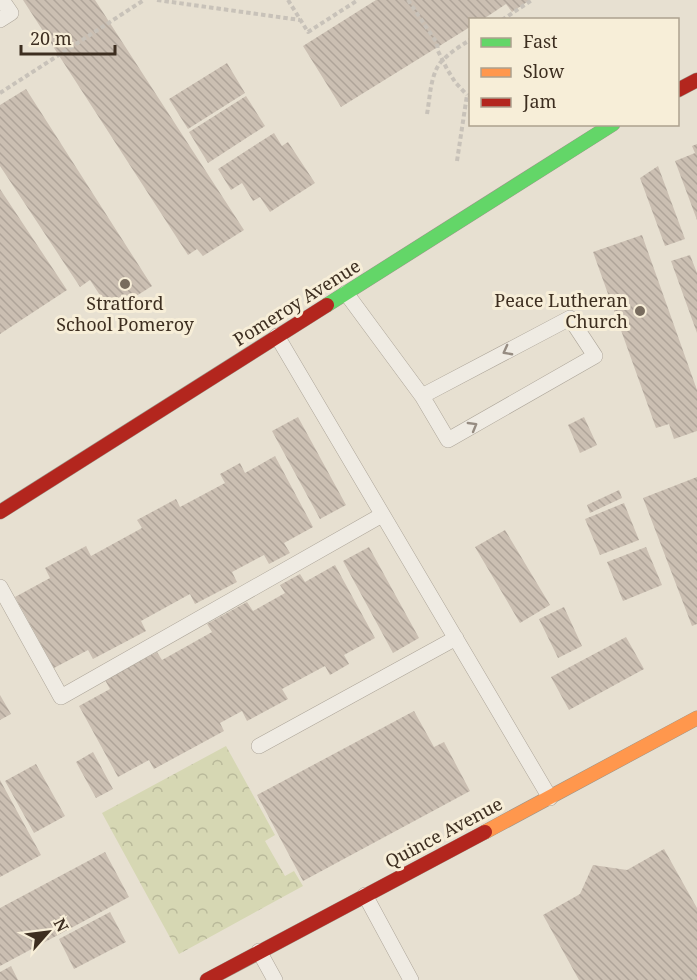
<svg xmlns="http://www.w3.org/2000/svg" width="697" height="980" viewBox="0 0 697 980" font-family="'Noto Serif',serif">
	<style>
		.forest { fill: url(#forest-crowns) }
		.building { fill: url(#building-back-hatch) }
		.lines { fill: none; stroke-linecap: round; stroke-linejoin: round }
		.lane-casing { stroke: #ada599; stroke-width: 16 }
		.fast-casing { stroke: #9c958a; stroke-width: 15 }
		.slow-casing { stroke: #9c958a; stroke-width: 15 }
		.jam-casing { stroke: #9c958a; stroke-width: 15 }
		.path { stroke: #c8c2b9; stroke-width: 4; stroke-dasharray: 4.5 3; stroke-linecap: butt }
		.lane { stroke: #efebe3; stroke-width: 15 }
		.fast { stroke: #63d668; stroke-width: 14 }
		.slow { stroke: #ff974d; stroke-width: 14 }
		.jam { stroke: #b3261e; stroke-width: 14 }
		.oneway { stroke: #968c82 }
		.poi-dot { fill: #786c5e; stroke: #f7eed8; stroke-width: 2 }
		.labels { text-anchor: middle; stroke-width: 6; stroke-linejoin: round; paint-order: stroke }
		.poi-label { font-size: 18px; fill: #3d2e20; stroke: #f7eed8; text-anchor: end }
		.street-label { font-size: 18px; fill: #3d2e20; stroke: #f7eed8 }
	</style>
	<defs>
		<pattern id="forest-crowns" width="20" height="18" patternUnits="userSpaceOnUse" patternTransform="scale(1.5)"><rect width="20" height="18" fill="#d6d7b3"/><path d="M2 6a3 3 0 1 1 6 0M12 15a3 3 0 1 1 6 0" fill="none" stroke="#b9b99a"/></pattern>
		<pattern id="building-back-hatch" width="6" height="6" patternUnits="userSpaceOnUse" patternTransform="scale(1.5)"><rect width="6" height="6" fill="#cbbfb2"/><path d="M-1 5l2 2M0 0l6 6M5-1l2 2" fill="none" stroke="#afa499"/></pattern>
	</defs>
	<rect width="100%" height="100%" fill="#e7e0d1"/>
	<path class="forest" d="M226 746 275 835 265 841 285 876 294 871 303 886 179 954 102 813Z"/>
	<path class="building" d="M23 0H95L244 230 203 256 197 249 188 255Z
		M376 0H530L512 12 506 4 482 20H470V27L341 107 303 46Z
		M227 63 245 93 188 129 169 99Z
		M26 89 152 286 111 312 90 280 80 287 0 166V105Z
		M246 96 265 126 208 163 189 132Z
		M274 133 282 146 288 142 315 183 270 212 260 197 253 201 242 183 231 190 218 169Z
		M697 144V220L675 161 695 153 692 146Z
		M658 166 685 239 665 246 640 178Z
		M0 189 67 290 0 334Z
		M642 235 697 390V431L674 439 669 424 656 428 593 252Z
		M690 255 697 273V333L671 261Z
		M298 417 346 505 320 519 272 431Z
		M584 417 597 445 580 453 568 425Z
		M275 456 313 527 284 543 290 553 269 564 264 555 232 572 237 582 195 604 190 594 141 621 146 631 93 659 88 650 54 668 15 597 50 578 45 568 86 546 91 556 142 528 137 520 176 499 180 507 225 483 220 474 240 463 245 473Z
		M697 477V624L692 626 643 498Z
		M619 490 622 498 590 513 587 505Z
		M624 503 639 540 600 555 585 519Z
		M505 530 550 605 520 623 475 547Z
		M369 547 419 638 393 653 343 561Z
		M646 547 662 585 623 601 607 562Z
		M335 565 375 638 344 655 349 664 330 675 325 666 282 689 288 699 247 721 242 711 220 723 224 731 154 769 149 760 118 777 79 706 110 689 105 680 157 652 162 660 212 632 207 624 247 602 253 611 285 593 280 585 300 574 305 582Z
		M564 607 582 646 558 658 539 619Z
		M626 637 644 669 569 710 551 677Z
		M0 695 11 714 0 720Z
		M414 711 434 747 444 742 470 791 303 881 257 795Z
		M93 752 113 789 96 798 76 762Z
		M36 764 65 816 34 833 5 781Z
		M0 780 41 855 0 877Z
		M664 849 697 908V980H579L543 915 580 894 593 865 627 870Z
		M105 852 129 897 0 966V908Z
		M110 912 126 942 74 969 59 939Z
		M11 966 18 980H0V972Z"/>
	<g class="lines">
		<g class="lane-casing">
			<path id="lane" d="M0 20 11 13 2 0
				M346 293 422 396 448 440 595 356 570 318 422 396
				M277 336 550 798
				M0 587 61 697 382 515
				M259 746 456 638
				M365 895 411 980
				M259 951 275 980"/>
		</g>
		<g class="fast-casing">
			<path id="fast" d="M327 305 613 124"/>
		</g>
		<g class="slow-casing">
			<path id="slow" d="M485 832 697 718"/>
		</g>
		<g class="jam-casing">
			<path id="jam" d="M678 90 697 80
				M0 512 327 305
				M207 980 485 832"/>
		</g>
		<path class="path" d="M157 0 300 20
			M288 0 308 32 358 0
			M408 0 437 43 438 51 447 69 455 82 467 95
			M502 20 532 0
			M0 93 144 0
			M427 114C430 98 430 77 440 63 448 54 460 46 470 40
			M457 161 467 95H470"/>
		<use href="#lane" class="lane"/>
		<use href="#fast" class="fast"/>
		<use href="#slow" class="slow"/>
		<use href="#jam" class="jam"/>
	</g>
	<defs><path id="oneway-chevron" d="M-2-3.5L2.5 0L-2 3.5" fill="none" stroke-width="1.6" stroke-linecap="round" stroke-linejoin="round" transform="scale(1.5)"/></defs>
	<g class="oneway">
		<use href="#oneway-chevron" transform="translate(507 351) rotate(152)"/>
		<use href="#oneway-chevron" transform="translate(473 426) rotate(-30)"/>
	</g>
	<g class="poi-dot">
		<circle cx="125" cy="284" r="6"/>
		<circle cx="640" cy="311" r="6"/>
	</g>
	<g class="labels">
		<g class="poi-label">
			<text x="628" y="307">Peace Lutheran<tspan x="628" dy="21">Church</tspan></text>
			<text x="125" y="310" text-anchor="middle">Stratford<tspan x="125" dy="21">School Pomeroy</tspan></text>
		</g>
		<g class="street-label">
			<text transform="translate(297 303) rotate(-32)" y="6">Pomeroy Avenue</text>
			<text transform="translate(444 833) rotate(-28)" y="6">Quince Avenue</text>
		</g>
	</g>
	<rect x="469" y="18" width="210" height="108" fill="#f7eed8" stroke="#ada18e" stroke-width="1.5"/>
	<rect x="481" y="38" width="30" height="9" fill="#63d668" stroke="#ada18e" stroke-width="1.5"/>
	<text x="523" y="48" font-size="18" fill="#3d2e20">Fast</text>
	<rect x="481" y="68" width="30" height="9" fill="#ff974d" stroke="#ada18e" stroke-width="1.5"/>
	<text x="523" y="78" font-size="18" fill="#3d2e20">Slow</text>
	<rect x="481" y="98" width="30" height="9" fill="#b3261e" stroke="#ada18e" stroke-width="1.5"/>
	<text x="523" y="108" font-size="18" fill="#3d2e20">Jam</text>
	<g transform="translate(48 932) rotate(62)" stroke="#f7eed8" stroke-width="4.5" paint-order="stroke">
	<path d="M0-4.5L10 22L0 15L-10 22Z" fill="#3d2e20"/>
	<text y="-9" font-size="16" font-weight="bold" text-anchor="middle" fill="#3d2e20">N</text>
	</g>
	<path d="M21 45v9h94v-9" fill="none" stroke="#3d2e20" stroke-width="3"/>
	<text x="30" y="45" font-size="18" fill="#3d2e20" stroke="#f7eed8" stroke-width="4.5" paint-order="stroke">20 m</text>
</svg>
